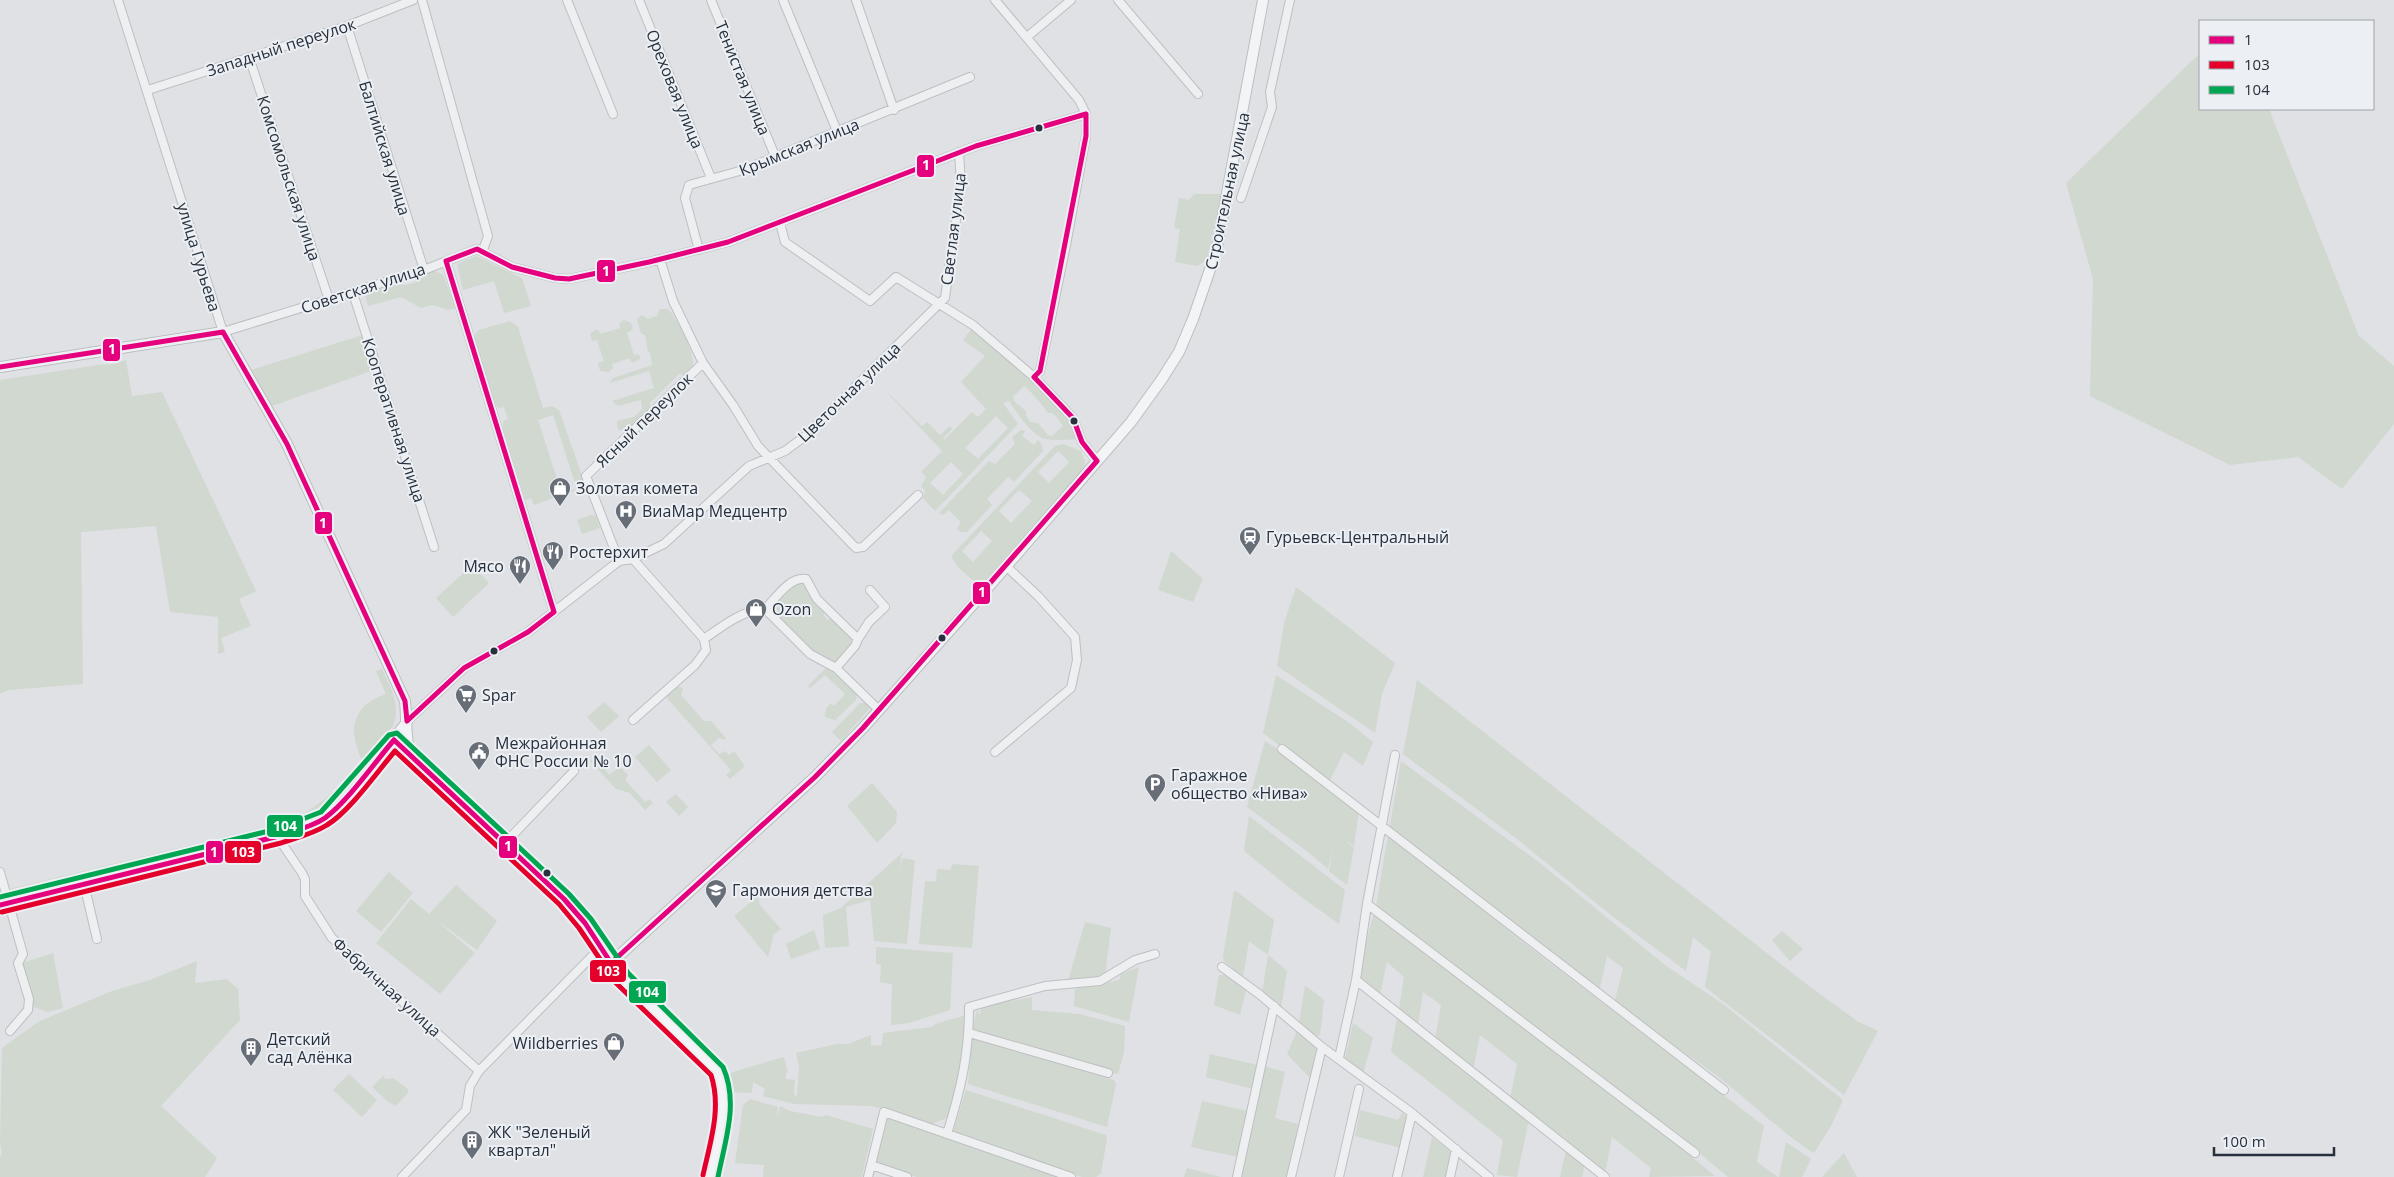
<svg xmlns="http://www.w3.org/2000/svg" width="2394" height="1177" viewBox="0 0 2394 1177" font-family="'Open Sans',sans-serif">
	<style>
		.green { fill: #d0d8cf; fill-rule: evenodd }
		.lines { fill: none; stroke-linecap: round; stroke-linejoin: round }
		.minor-casing { stroke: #bdbfc2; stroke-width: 10 }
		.major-casing { stroke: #bbbec1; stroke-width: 12 }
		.minor { stroke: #eeeff1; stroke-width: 8 }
		.major { stroke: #f3f4f5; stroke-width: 10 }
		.bus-1-casing { stroke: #ecf0f4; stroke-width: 9 }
		.bus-2-casing { stroke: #ecf0f4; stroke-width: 9 }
		.bus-3-casing { stroke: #ecf0f4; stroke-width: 9 }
		.bus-1 { stroke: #e5007d; stroke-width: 5 }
		.bus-2 { stroke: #e4002b; stroke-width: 5 }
		.bus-3 { stroke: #00a651; stroke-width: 5 }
		.bus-dot { fill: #27303c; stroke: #ecf0f4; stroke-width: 2 }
		.labels { text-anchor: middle; stroke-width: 4; stroke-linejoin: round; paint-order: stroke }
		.street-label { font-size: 16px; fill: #27303c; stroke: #ecf0f4 }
		.poi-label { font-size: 16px; fill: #27303c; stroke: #ecf0f4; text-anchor: start }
		.line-badge { stroke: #ecf0f4; stroke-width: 2 }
		.badge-label { font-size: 14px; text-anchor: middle; font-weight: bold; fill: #fff }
	</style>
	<rect width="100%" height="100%" fill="#dfe1e4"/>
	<path class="green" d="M2200 53V109H2269L2359 336 2394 366V424L2342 489 2298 457 2230 465 2090 396 2093 279 2066 183Z
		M1194 194H1221L1207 260 1197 266 1175 262 1180 229 1174 228 1179 198 1189 200Z
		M476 256 522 278 531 306 504 313 494 281 463 290 457 264Z
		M435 271 443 275 456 308 448 310 433 305 421 308 401 297 368 306 365 294 396 284 405 285 414 283 421 276Z
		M660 309H668C677 318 695 354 693 366 692 370 689 372 686 375L679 374 650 403V410L626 432 618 429 617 421 634 417 642 409 641 400 618 406 612 401 654 388 649 371 610 383 613 378 652 365 650 353 648 352 645 335 641 333 637 319 642 315 648 319 657 316Z
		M624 320 631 323 633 329 627 333 634 355 638 354 641 358 635 362H631L630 358 612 364 613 368 609 372 600 371 598 363 604 361 597 340 592 341 590 334 595 330H599L600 334 620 328 619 324Z
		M510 321 518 327 543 408 552 406 559 410 586 487 534 505 531 498 525 500 503 428V421L508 419 504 407 499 408 495 404 474 336 479 330ZM553 415 577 489 562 494 538 420Z
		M972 328 1026 376 1070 419 1077 436 1076 439C1071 440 1048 440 1044 439 1029 432 1018 414 1009 401L1003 403 1018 424 935 511 923 498 925 490 921 486 926 477 921 472 942 451 881 386 922 426 927 422 940 435 950 426 952 429 943 438 944 440 972 412 978 417 986 409 961 382 985 356 963 340ZM1024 386C1029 389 1044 407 1048 413H1053L1063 426 1052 436 1048 435 1038 423 1030 422 1026 415V411L1014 401 1013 397ZM996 416 1008 428 978 459 965 448ZM951 462 963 474 943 495 930 483Z
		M363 335 374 370 272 406 251 370Z
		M126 360 132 396 162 392 256 591 239 599 251 626 221 638 225 652 218 654V617L170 612 156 526 81 532 83 684 9 690 0 694V380L98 365 115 364Z
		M1021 430 1025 431 1022 436 1034 445 1038 440 1042 445 1043 451 1014 482 1008 477 987 499 992 505 967 532H961L957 529 961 522 949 510 943 515 939 513 989 461 995 464 1015 444 1012 437Z
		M1063 444 1081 451 1085 462 1084 469 985 584 981 585C968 578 959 569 952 558L953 554 1055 446ZM1058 451 1069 462 1049 483 1038 472ZM1019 490 1032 501 1011 523 999 511ZM981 531 992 541 973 562 962 551Z
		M591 515 596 516 600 528 582 534 577 520Z
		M1171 551 1203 579 1193 602 1158 590Z
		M472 565 489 583 453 617 436 598Z
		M804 581 824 607V616L828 620 831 618 853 637C852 648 845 660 834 664L815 655 790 632 792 629 781 619 779 620 772 612V608H776L781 602 777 599 792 584Z
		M1296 587 1395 663 1382 694 1375 733 1277 666 1284 623Z
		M828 666 857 693 856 700 835 720 825 717 826 709 831 703 834 706 845 694 825 675 810 688 808 686Z
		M382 669C391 688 401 705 393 726L339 797 324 812 314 819 281 830 11 896 9 895V889L290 821C323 805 339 787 362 760 347 730 353 705 386 694L376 671Z
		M1276 675 1348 722 1373 742 1363 766 1344 752 1329 782 1263 733Z
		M1417 680 1813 989 1857 1021 1878 1031 1844 1095 1705 987 1711 952 1693 937 1686 971 1612 916 1517 839 1403 754Z
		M676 686 683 688 681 695 704 721H711L725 737V740L719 738 711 745 719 754 725 751 729 755 734 751 745 766 730 779 726 775 731 770 666 697 645 714Z
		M604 702 619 716 601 732 587 717Z
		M868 702 872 706 841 741 832 732 860 703Z
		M1265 741 1284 753 1359 810 1354 846 1344 839 1354 848 1347 885 1329 871 1333 847 1328 869 1309 853 1247 807Z
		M649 745 671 770 657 782 635 757Z
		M598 755 607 765 604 768 609 775 620 767 628 775 625 780 645 802 649 799 653 803 645 810 630 793 616 789 590 761Z
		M1401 761 1540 863 1665 965 1723 1004 1843 1100 1831 1126 1814 1153C1776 1129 1745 1096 1709 1070 1678 1047 1645 1027 1614 1004L1623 968 1607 956 1599 992 1389 830Z
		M872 783 897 812 896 823 877 843 847 806Z
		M676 794 688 807 679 816 666 802Z
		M1249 816 1345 890 1339 924 1300 896 1244 851Z
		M1388 835 1537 953 1764 1126 1757 1162 1778 1177H1728L1692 1147 1376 907Z
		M904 851 901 856 900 874 902 858 915 860 907 944 874 941 870 900 846 907 849 946 825 948 823 915 841 908Z
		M952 864 979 866 972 948 919 944 925 881 936 882 937 869 951 870Z
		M389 872 413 893 381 932 356 911Z
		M456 885 497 921 477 950 436 920 475 953 440 994 376 943 411 899 429 914Z
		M1234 891H1236L1274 920 1268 955 1287 971 1281 1009 1262 993 1268 955 1249 941 1243 977 1224 961 1223 956Z
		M758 896 760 905 781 929 774 934 768 957 734 916Z
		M1374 912 1654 1126 1715 1176 1649 1177 1651 1168 1612 1137 1605 1173 1510 1099 1517 1064 1480 1035 1473 1070 1435 1040 1441 1005 1423 992 1418 1026 1399 1010 1404 977 1387 962 1380 994 1360 979 1365 947Z
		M1085 922 1111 928 1105 975 1068 981Z
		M814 930 820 949 791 959 786 944Z
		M1782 931 1803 949 1790 961 1772 940Z
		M876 947 953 953 950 1010 909 1023 891 1025 892 984 880 982 881 965 876 964Z
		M53 953 63 1008 48 1012 34 1007 22 963Z
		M197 961 195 983 227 979 238 989 240 1020 161 1106 217 1158 205 1177H0V1157L2 1154 0 1142 2 1048 38 1022 112 991 150 980Z
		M1139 967 1129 1022 1074 1006 1075 989 1119 980 1121 974Z
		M1219 975H1225L1246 990 1240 1015 1214 1005Z
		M1305 985 1324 1000 1320 1035 1316 1036 1299 1023Z
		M1032 997V1010L1079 1014 1125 1026 1124 1052 1118 1074 1108 1073 976 1032 973 1028 976 1012 979 1010 978 1014H980L982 1007Z
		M966 1015 961 1075 949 1117 932 1124 872 1106 794 1104 763 1096 765 1089 753 1082 752 1093 728 1092 725 1076C729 1072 774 1060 784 1057L788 1072 786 1073V1079L795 1080 794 1095 797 1096 799 1067 796 1053 837 1044H848L871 1035V1046L882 1045 883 1033 932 1027 935 1024Z
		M1397 1017 1453 1061 1461 1070 1472 1076 1529 1119 1517 1177 1497 1175 1503 1140 1391 1052Z
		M1353 1023 1373 1038 1363 1074 1345 1059Z
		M1297 1031 1319 1051 1312 1075 1309 1077 1287 1054Z
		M976 1037 1114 1080 1116 1084 1107 1127 968 1084 972 1038Z
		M1210 1054 1258 1065 1253 1089 1206 1077Z
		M1263 1066 1285 1072 1275 1118 1298 1124 1287 1177H1238Z
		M349 1074 377 1100 362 1117 333 1090Z
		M384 1075 385 1079 393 1078 408 1089V1093L396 1106 388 1102 372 1087Z
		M966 1090 1106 1135 1107 1139 1101 1173 1096 1177H1082L953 1132Z
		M750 1099 778 1107 777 1119 780 1106 790 1111 822 1117 826 1115 873 1129 862 1177H763L764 1165 735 1163 743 1105Z
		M1202 1101 1248 1111 1238 1157 1191 1147Z
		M1360 1110 1398 1120 1402 1113 1407 1117 1401 1148 1355 1136Z
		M887 1117H890L1066 1177H917L878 1165 875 1163Z
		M1432 1137 1453 1154 1447 1177H1423Z
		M1786 1142 1811 1159 1802 1177H1779Z
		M1566 1150 1585 1164 1582 1177H1560Z
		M1844 1153 1857 1177H1822Z
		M1187 1168 1221 1177H1184Z"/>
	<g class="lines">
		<g class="minor-casing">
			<path id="minor" d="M118 0 223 332 424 270 477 249 512 267 555 278 569 279 649 262 728 242 976 146 1086 114
				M422 0 488 236 483 250
				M567 0 613 114
				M639 0 711 178
				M711 0 775 156
				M783 0 837 131
				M856 0 894 110
				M995 0 1079 100 1086 114V136L1066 245 1040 371 1034 377
				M1118 0 1198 94
				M347 26 424 270
				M1027 37 1071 0
				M249 57 329 300
				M148 90 347 26 413 0
				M1241 198 1272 107 1270 92 1290 0
				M780 223 785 242 870 301 896 277 973 325 1034 377 1073 418 1082 442 1097 461
				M699 250 685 198 689 185 743 170 970 77
				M660 259 673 301 703 363 733 405 758 446 852 544 856 548 863 547 918 495
				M446 261 554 612
				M353 293 434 547
				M633 559 704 639
				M619 561 586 476 703 363
				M765 609C776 598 790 576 806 579L817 599 858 639 855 646 836 668
				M704 639C724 625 741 611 765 609L810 654 836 668 879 710
				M858 639 869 622 885 607 870 590
				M633 720 695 665 706 650 704 639
				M407 721 464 668 528 632 619 561 633 559 664 544 749 466 785 451 804 437 945 298 961 184 959 152
				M1282 749 1724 1090
				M995 752 1071 688 1077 660 1075 637 1038 596 1007 567
				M279 836 283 845 302 873 305 879V896L332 938 479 1071
				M505 843 574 771
				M0 872 23 954 18 963 29 999 28 1010 10 1031
				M84 884 97 939
				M1367 904 1695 1153
				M1222 967 1259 994 1322 1047 1412 1113 1489 1177
				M1356 980 1605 1177
				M969 1033 1108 1073
				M1339 1058 1356 980 1367 904 1395 755
				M947 1134C961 1089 969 1055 969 1007L1045 986 1100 981 1135 960 1155 954
				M871 1165 907 1177
				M402 1177 466 1110 470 1086 479 1071 600 948
				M868 1177 884 1112 1071 1177
				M1237 1177 1274 1006
				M1291 1177 1322 1047
				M1339 1177 1359 1089
				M1397 1177 1412 1113
				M1450 1177 1456 1149"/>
		</g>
		<g class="major-casing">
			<path id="major" d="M0 367 223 332 287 444 405 701C407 719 405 737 410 755
				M394 740 564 899 585 923 622 978 717 1071C732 1102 716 1145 710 1177
				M379 757 407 722
				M611 963 815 777 863 728 984 592 1131 422 1162 379 1179 352 1193 319 1216 252 1263 0"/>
		</g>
		<use href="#minor" class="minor"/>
		<use href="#major" class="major"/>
		<g class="bus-1-casing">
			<path id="bus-1" d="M446 261 477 249 512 267 555 278 569 279 649 262 728 242 976 146 1086 114
				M446 261 554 612
				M223 332 287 444 405 701 407 721
				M0 367 223 332
				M1034 377 1040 371 1086 136V114
				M1034 377 1073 418 1082 442 1097 461
				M407 721 464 668 528 632 554 612
				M394 740 564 899 585 923 611 963
				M0 905 279 836C294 831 312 827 325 818 349 800 374 763 394 740
				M611 963 815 777 863 728 1097 461"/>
		</g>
		<g class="bus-2-casing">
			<path id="bus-2" d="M2 912 281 843C296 838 313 834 327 825 350 811 377 772 395 751L559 904 579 928 616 983 711 1075C722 1108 710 1143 703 1175"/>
		</g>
		<g class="bus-3-casing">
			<path id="bus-3" d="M0 897 277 829 321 812 389 735 397 733 569 894 591 919 628 973 723 1067C739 1103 725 1141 718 1177"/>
		</g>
		<use href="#bus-1" class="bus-1"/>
		<use href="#bus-2" class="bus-2"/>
		<use href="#bus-3" class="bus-3"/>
	</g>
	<defs>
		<g id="shop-pin" transform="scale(1.125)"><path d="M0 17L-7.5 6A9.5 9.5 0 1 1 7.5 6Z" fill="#676e77" stroke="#ecf0f4"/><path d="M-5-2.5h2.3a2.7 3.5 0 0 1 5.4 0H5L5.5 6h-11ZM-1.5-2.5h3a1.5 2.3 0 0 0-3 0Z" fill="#fff"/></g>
		<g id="hospital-pin" transform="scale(1.125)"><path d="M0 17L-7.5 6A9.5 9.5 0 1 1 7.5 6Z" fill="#676e77" stroke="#ecf0f4"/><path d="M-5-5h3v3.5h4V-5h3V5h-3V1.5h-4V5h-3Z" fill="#fff"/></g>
		<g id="station-pin" transform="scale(1.125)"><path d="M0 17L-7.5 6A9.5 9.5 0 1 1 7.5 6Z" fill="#676e77" stroke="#ecf0f4"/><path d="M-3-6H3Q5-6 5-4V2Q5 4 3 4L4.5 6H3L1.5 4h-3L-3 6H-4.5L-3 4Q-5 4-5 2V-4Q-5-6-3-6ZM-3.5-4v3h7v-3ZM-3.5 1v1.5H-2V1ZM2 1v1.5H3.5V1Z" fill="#fff"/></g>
		<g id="restaurant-pin" transform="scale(1.125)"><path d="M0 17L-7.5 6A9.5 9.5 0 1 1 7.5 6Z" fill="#676e77" stroke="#ecf0f4"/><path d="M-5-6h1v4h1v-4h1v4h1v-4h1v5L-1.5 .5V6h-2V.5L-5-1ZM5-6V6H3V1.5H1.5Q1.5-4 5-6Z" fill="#fff"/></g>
		<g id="supermarket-pin" transform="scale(1.125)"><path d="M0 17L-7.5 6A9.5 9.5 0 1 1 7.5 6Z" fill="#676e77" stroke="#ecf0f4"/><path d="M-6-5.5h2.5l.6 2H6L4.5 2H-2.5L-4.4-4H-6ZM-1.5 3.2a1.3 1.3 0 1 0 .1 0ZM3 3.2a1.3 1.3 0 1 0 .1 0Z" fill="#fff"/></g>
		<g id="civic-pin" transform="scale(1.125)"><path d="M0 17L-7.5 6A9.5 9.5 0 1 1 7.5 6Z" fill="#676e77" stroke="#ecf0f4"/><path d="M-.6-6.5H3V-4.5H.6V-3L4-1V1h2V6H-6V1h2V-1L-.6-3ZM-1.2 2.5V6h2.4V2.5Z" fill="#fff"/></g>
		<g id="parking-pin" transform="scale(1.125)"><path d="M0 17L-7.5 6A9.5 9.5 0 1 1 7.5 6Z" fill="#676e77" stroke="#ecf0f4"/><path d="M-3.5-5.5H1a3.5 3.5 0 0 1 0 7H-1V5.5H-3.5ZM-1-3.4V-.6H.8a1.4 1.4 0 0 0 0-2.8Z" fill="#fff"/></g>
		<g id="school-pin" transform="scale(1.125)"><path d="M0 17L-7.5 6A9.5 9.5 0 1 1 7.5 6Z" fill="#676e77" stroke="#ecf0f4"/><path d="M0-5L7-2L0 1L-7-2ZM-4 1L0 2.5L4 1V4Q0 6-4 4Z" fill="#fff"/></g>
		<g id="building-pin" transform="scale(1.125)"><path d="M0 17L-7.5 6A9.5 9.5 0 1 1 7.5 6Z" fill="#676e77" stroke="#ecf0f4"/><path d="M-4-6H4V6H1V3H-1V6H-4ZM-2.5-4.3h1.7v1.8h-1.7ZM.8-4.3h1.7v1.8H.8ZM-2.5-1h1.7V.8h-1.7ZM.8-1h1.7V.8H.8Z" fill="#fff"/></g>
	</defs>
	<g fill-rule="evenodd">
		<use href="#shop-pin" x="560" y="488"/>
		<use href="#hospital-pin" x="626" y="511"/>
		<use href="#station-pin" x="1250" y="537"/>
		<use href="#restaurant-pin" x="553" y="552"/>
		<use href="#restaurant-pin" x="520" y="566"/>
		<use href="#shop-pin" x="756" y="609"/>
		<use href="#supermarket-pin" x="466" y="695"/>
		<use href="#civic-pin" x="479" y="752"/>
		<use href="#parking-pin" x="1155" y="784"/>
		<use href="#school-pin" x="716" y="890"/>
		<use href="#shop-pin" x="614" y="1043"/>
		<use href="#building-pin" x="251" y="1048"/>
		<use href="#building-pin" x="472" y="1141"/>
	</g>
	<g class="bus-dot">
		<circle cx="1039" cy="128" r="4.5"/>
		<circle cx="1074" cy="421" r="4.5"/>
		<circle cx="942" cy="638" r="4.5"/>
		<circle cx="494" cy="651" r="4.5"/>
		<circle cx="547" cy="873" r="4.5"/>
	</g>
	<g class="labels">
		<g class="street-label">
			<text transform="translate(281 47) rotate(-18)" y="6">Западный переулок</text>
			<text transform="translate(743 78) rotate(68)" y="6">Тенистая улица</text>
			<text transform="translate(675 89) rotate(68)" y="6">Ореховая улица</text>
			<text transform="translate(799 147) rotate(-22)" y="6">Крымская улица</text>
			<text transform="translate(385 148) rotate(73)" y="6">Балтийская улица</text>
			<text transform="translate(289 178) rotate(72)" y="6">Комсомольская улица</text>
			<text transform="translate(1227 191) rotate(-78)" y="6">Строительная улица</text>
			<text transform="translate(953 229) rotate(-83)" y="6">Светлая улица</text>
			<text transform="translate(199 257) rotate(73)" y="6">улица Гурьева</text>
			<text transform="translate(363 288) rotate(-18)" y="6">Советская улица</text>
			<text transform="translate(849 392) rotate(-44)" y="6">Цветочная улица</text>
			<text transform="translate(394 420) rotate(72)" y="6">Кооперативная улица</text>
			<text transform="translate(644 420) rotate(-44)" y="6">Ясный переулок</text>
			<text transform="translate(387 987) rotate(42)" y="6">Фабричная улица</text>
		</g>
		<g class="poi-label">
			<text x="576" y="494">Золотая комета</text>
			<text x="642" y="517">ВиаМар Медцентр</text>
			<text x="1266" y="543">Гурьевск-Центральный</text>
			<text x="569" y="558">Ростерхит</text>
			<text x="504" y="572" text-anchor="end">Мясо</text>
			<text x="772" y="615">Ozon</text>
			<text x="482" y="701">Spar</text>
			<text x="495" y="749">Межрайонная<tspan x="495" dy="18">ФНС России № 10</tspan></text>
			<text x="1171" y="781">Гаражное<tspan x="1171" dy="18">общество «Нива»</tspan></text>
			<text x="732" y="896">Гармония детства</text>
			<text x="267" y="1045">Детский<tspan x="267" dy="18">сад Алёнка</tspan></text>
			<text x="598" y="1049" text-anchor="end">Wildberries</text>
			<text x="488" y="1138">ЖК "Зеленый<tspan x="488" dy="18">квартал"</tspan></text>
		</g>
	</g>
	<g class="line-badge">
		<rect x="916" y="154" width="19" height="24" rx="5" fill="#e5007d"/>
		<rect x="596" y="259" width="20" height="24" rx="5" fill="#e5007d"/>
		<rect x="102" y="338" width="19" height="24" rx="5" fill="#e5007d"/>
		<rect x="314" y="511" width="19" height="24" rx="5" fill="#e5007d"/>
		<rect x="972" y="581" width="19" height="24" rx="5" fill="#e5007d"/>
		<rect x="266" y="814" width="38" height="24" rx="5" fill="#00a651"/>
		<rect x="498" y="835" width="20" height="24" rx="5" fill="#e5007d"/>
		<rect x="205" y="840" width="19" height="24" rx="5" fill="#e5007d"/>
		<rect x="224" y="840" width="38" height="24" rx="5" fill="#e4002b"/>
		<rect x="589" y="959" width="38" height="24" rx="5" fill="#e4002b"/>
		<rect x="628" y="980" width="39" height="24" rx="5" fill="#00a651"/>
	</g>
	<g class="badge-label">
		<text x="926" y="170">1</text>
		<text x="606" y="276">1</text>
		<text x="112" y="354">1</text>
		<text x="323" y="528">1</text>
		<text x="982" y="597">1</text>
		<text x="285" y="831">104</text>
		<text x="508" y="851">1</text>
		<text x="214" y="857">1</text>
		<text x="243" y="857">103</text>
		<text x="608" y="976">103</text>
		<text x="647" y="997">104</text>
	</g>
	<rect x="2199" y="20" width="175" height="90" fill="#ecf0f4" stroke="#9da3aa"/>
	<rect x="2209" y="36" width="25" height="8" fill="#e5007d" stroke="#9da3aa"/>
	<text x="2244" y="45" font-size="15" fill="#27303c">1</text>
	<rect x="2209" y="61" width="25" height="8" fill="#e4002b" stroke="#9da3aa"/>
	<text x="2244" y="70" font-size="15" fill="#27303c">103</text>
	<rect x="2209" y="86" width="25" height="8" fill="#00a651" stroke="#9da3aa"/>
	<text x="2244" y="95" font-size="15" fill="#27303c">104</text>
	<path d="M2214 1147v8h120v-8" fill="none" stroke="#27303c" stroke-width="2.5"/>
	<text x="2222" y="1147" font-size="15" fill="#27303c" stroke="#ecf0f4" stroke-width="4" paint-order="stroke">100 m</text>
</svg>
